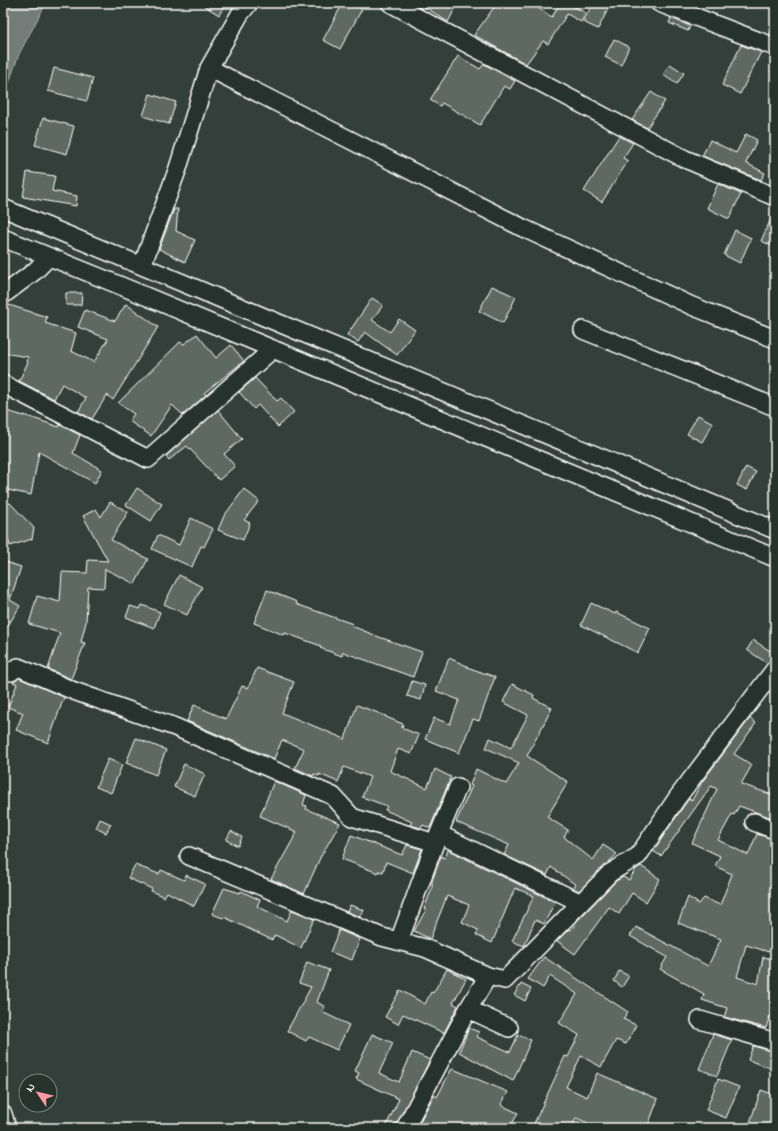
<svg xmlns="http://www.w3.org/2000/svg" width="778" height="1131" viewBox="0 0 778 1131" font-family="'Indie Flower',sans-serif">
	<style>
		.water { fill: #737b78; stroke: #abb0ae }
		.building { fill: #5f6964; stroke: #fff }
		.lines { fill: none; stroke-linecap: round; stroke-linejoin: round }
		.minor-casing { stroke: #fff; stroke-width: 20 }
		.minor { stroke: #26332d; stroke-width: 17 }
	</style>
	<rect width="100%" height="100%" fill="#333f3a"/>
	<filter id="ink" filterUnits="userSpaceOnUse"><feTurbulence type="fractalNoise" baseFrequency=".025" numOctaves="2"/><feDisplacementMap in="SourceGraphic" scale="8" xChannelSelector="R" yChannelSelector="G"/><feConvolveMatrix kernelMatrix="1 2 1 2 8 2 1 2 1" color-interpolation-filters="sRGB"/></filter>
	<g filter="url(#ink)">
		<path class="water" d="M3 3H46L19 54 3 100Z"/>
		<path class="building" d="M200 3H226L219 15Z
			M343 3H351L362 9 340 49 323 40Z
			M419 3H458L448 22Z
			M497 3H530L552 17 560 3H567L586 13 581 22 567 14 548 44 543 41 526 64 474 35Z
			M593 3H611L598 29 583 22Z
			M671 18 690 26 688 31 669 23Z
			M614 39 629 47 621 65 605 57Z
			M741 45 761 52 740 94 722 85Z
			M458 56 480 69 484 64 515 81 510 89 504 86 480 125 442 103 440 106 430 100Z
			M670 64 684 73 677 84 663 75Z
			M54 68 93 78 87 101 48 91Z
			M651 92 665 101 647 128 632 120Z
			M150 94 176 102 169 124 143 116Z
			M43 118 74 126 67 154 35 145Z
			M746 134 757 140 746 163 765 173 761 180 702 156 710 140 736 153Z
			M619 136 633 143 623 158 628 161 602 202 584 191Z
			M27 172 55 176 52 191 77 196 76 206 23 197Z
			M718 184 741 194 729 219 707 208Z
			M174 209H178L176 231 195 240 185 262 159 249Z
			M775 210V247L761 241Z
			M735 230 751 238 740 263 724 255Z
			M492 286 516 297 503 323 479 311Z
			M66 293H82L81 305H66Z
			M372 298 383 305 372 320 390 332 399 319 415 330 397 355 365 332 358 342 347 335Z
			M6 304 47 317 45 323 76 333 71 351 94 362 108 339 78 327 85 310 115 321 126 304 158 327 113 400 107 395 92 419 78 412 86 398 62 384 54 399 19 381 28 362 27 361 28 357 3 353V313Z
			M197 334 216 358 231 345 244 361 204 393 206 395 183 415 172 405 151 436 129 421 134 414 118 403 180 342 184 344Z
			M255 378 277 401 281 398 294 412 278 427 258 405 254 409 239 392Z
			M3 410 24 416V415L59 427 60 425 80 435 73 453 102 470 95 483 39 452 31 495 3 489Z
			M218 410 242 439 224 454 235 466 219 480 187 446 169 460 166 456Z
			M698 415 713 423 702 442 687 434Z
			M746 467 756 472 747 490 737 485Z
			M137 488 162 504 151 521 126 505Z
			M244 489 259 501 244 520 250 523 243 540 218 530 224 516Z
			M110 502 128 512 111 540 148 559 135 584 105 569 104 588 88 587 86 622 81 642 85 643 71 679 48 669 60 633 29 624 37 596 60 602 62 572 87 573 88 560 108 561 83 516 96 509 101 517Z
			M10 503 34 528 32 539 10 546 3 522V505Z
			M191 518 213 529 204 547 201 546 192 567 152 549 158 535 179 545Z
			M3 561 21 567 10 600 20 606 3 634Z
			M179 575 202 587 187 615 164 604Z
			M267 590 297 602 296 604 353 624 352 626 379 637 422 652 413 677 343 652 342 656 320 648 321 646 285 633 284 635 254 623Z
			M591 603 615 614 616 612 650 628 638 653 581 625Z
			M142 605 160 612 154 628 126 617 130 606 140 609Z
			M753 640 775 654 772 660 767 663 747 650Z
			M449 658 467 666V667L495 677 479 721 473 719 459 753 425 739 434 718 450 724 459 700 436 691Z
			M257 668 294 682 282 713 309 724 345 739 357 705 386 716V717L403 724 402 728 419 735 411 754 398 749 390 771 427 788 435 769 451 777 430 828 423 825 421 828 410 825 412 822 385 810 387 806 362 797 370 777 344 767 338 782 319 774V776L314 774 313 776 295 768 304 749 282 740 274 759 187 721 194 705 226 719 242 686 248 688Z
			M19 678 64 697 48 743 16 730 23 713 8 707 17 684 13 682Z
			M412 681 425 685 421 700 407 696Z
			M512 684 534 695 533 698 552 708 527 756 568 782 547 817 568 830 564 837 593 860 603 845 617 854 579 891 573 888 576 885 551 867 547 875 504 855 509 845 456 822 472 786 470 785 476 769 506 784 519 763 486 748 490 738 511 748 528 715 503 702Z
			M750 718 756 723 734 754 752 765 741 784 773 795 775 790V819L739 806 734 815 732 814 718 840 748 855 757 834 775 840V934L769 952 746 945 737 977 758 984 763 957 775 959V1013L771 1012 766 1028 724 1017 727 1008 702 1000 704 994 660 969 667 957 630 936 636 927 708 966 721 939 678 923 688 897 699 904 704 898 720 905 732 874 715 866 720 856 692 843 717 789 711 786 661 856 653 851 685 804 689 799 692 800 702 782Z
			M136 738 166 750 156 775 126 763Z
			M108 759 122 765 111 793 96 787Z
			M184 764 205 774 195 796 174 787Z
			M274 781 306 795 303 805 307 806 306 809 340 823 320 858 304 894 271 879 297 832 260 816Z
			M100 819 111 824 106 833 96 828Z
			M231 831 242 837 238 846 226 840Z
			M351 835 402 855 407 845 422 849 413 873 386 862 383 872 378 871V873L342 859Z
			M448 850 555 902 544 924 535 920 524 946 512 941 534 896 515 888 492 943 476 935 478 930 462 922 469 905 447 896 430 939 414 931 426 910 424 909 432 888V881L441 856 445 858Z
			M135 865 159 874 161 870 184 880 186 875 205 884 194 906 167 892 164 897 151 891 152 889 128 878Z
			M641 866 660 879 646 902 632 893 619 914 609 907 575 954 557 941 569 929 571 930 577 921 616 881 623 877 629 880 636 869Z
			M224 888 240 893 241 891 260 900 257 906 287 921 292 910 314 919 301 948 275 935 272 940 224 917 223 918 212 914Z
			M350 905 364 910 361 917 347 912Z
			M339 930 360 939 352 960 330 952Z
			M544 957 628 1012 623 1019 636 1025 626 1044 616 1040 601 1067 581 1056 566 1087 587 1097 597 1073 658 1099 647 1128H600L576 1118 572 1128H532L565 1056 568 1057 579 1035 559 1023 577 994 550 976 543 988 528 979Z
			M307 962 329 970 317 1002 325 1007 322 1012 349 1025 337 1050 309 1037 306 1041 287 1031 311 987 299 983Z
			M447 969 466 979 453 1003 458 1006 444 1033 403 1014 398 1024 385 1017 400 990 425 1004 431 992 433 993Z
			M619 971 629 976 622 987 614 981Z
			M521 984 531 989 525 1001 514 995Z
			M469 1028 479 1032 477 1037 510 1052 518 1035 531 1040 513 1081 459 1052Z
			M372 1034 393 1043 379 1073 399 1082 412 1052 430 1060 395 1128H385L399 1099 356 1079 359 1073 355 1071Z
			M713 1034 732 1040 717 1076 699 1069Z
			M753 1046 775 1052 770 1068 748 1060Z
			M453 1069 508 1092 501 1105 518 1113 510 1128H490L480 1124 479 1128 417 1127 434 1095 437 1097 451 1070Z
			M718 1079 739 1087 726 1118 706 1110Z
			M761 1090 775 1095V1128H748Z"/>
		<g class="lines">
			<g class="minor-casing">
				<path id="minor" d="M390 3 685 159 775 197
					M659 3 775 47
					M209 68 523 228 692 306 775 339
					M3 208 775 530
					M3 238 114 283 775 558
					M142 266 178 168 209 68 240 14 249 3
					M3 295 35 271 49 257
					M583 330 775 407
					M3 384 148 459 273 349
					M3 669 11 672 18 667 74 691 175 727 333 796 352 817 435 843
					M754 822 775 830
					M439 834 581 903
					M189 856 382 937 425 948 488 976
					M399 941 435 843 458 787
					M468 1009 509 1028
					M700 1020 775 1042
					M3 1114 7 1128
					M405 1128 468 1009 488 976 505 980 610 873 638 856 677 798 775 669"/>
			</g>
			<use href="#minor" class="minor"/>
		</g>
	</g>
	<rect width="778" height="1131" fill="none" stroke="#26332d" stroke-width="16"/>
	<rect x="8" y="8" width="762" height="1115" fill="none" stroke="#fff" stroke-width="1.5" filter="url(#ink)"/>
	<g transform="translate(38 1093) rotate(305)"><circle r="19" fill="#26332d" stroke="#7d8581"/>
	<path d="M0-3L7 15L0 10L-7 15Z" fill="#ff9aa2"/>
	<text y="-6" font-size="11" font-weight="bold" text-anchor="middle" fill="#ffffff">N</text>
	</g>
</svg>
